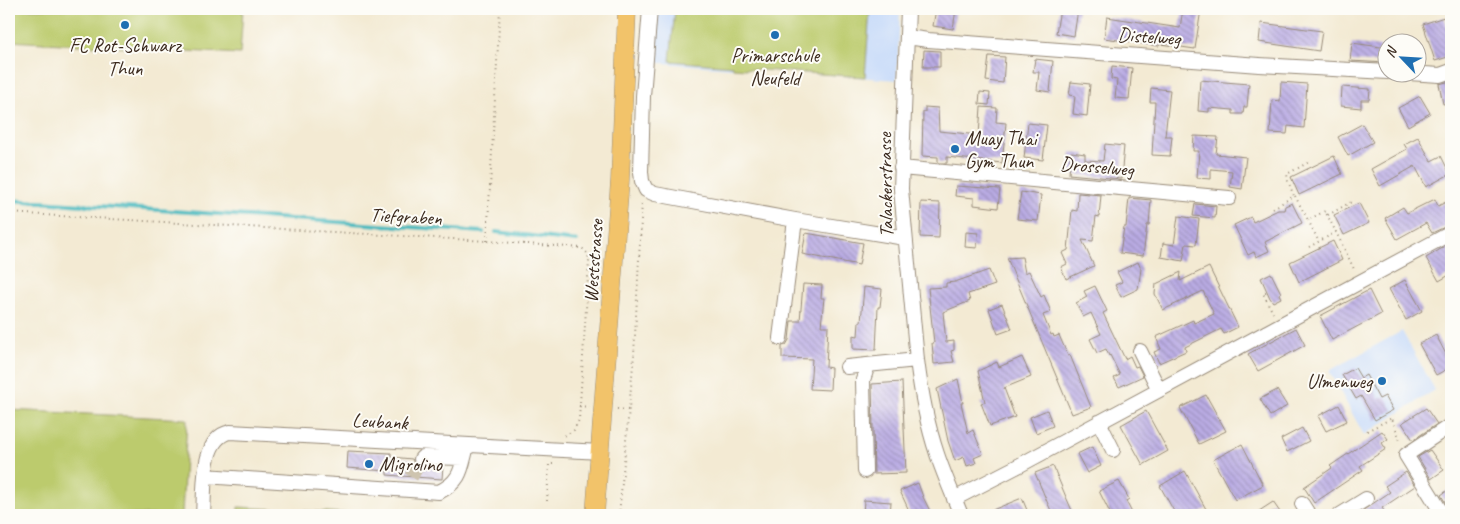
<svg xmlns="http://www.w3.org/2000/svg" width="1460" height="524" viewBox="0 0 1460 524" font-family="Caveat,sans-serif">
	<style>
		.built { fill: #c9dcf9 }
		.park { fill: #bccb6d; stroke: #7c7a46 }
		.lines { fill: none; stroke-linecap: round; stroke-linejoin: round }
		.stream { stroke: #4ababf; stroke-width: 4 }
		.building { fill: url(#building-back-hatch) }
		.minor-tunnel { stroke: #cec4af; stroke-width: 14; stroke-dasharray: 14 7; stroke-linecap: butt }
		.minor-casing { stroke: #978a78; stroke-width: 16 }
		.major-casing { stroke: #978a78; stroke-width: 19 }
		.path { stroke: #978a78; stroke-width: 2; stroke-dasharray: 1 4; stroke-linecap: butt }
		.minor { stroke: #fff; stroke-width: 14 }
		.major { stroke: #f2c36a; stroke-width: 18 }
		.poi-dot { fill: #1f6fb2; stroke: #fdfcf7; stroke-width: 2 }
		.labels { text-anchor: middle; stroke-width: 4; stroke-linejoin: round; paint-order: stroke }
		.street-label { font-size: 20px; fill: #3b2a1e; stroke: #fdfcf7 }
		.poi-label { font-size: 20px; fill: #3b2a1e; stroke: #fdfcf7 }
	</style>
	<defs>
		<pattern id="building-back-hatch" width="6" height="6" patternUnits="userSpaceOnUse" patternTransform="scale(1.25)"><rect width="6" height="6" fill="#baace4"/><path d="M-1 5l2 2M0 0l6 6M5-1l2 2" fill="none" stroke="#988cb8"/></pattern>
	</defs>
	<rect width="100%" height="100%" fill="#fdfcf7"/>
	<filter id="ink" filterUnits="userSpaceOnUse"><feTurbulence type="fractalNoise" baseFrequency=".02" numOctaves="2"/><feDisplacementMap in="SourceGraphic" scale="10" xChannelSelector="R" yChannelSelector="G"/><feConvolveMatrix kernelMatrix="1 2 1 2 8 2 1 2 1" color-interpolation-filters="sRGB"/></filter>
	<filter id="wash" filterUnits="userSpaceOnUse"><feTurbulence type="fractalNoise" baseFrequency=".0096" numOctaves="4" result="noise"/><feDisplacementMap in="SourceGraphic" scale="20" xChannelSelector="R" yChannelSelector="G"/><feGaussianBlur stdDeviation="1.12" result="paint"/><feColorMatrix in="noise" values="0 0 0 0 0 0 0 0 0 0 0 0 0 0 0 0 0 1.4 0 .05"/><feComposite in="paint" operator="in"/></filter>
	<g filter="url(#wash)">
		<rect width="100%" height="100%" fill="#f3ead3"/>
		<path class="built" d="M652 9H900L897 80 648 62Z
			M1402 331 1435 390 1364 435 1329 371Z"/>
		<path class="park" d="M9 9H243L240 54 9 41Z
			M675 9H870L865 77 733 68V66L670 61Z
			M9 410 187 419 182 515H9Z
			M238 507 379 515H238Z"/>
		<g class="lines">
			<path class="stream" d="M9 200 483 232
				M496 232 577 241"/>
		</g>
		<g id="blocks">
			<path class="building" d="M936 9H956L953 29 933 26Z
				M1060 9H1078L1074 36 1056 33Z
				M1183 9H1201L1195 49 1160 44 1159 46 1104 38 1107 17 1180 28Z
				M1444 17 1451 39V56L1435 61 1423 24Z
				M1261 23 1322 31 1319 51 1259 42Z
				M1352 43 1388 48V63L1350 61Z
				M924 50 940 51V67H923Z
				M989 56 1005 57 1003 83 986 81Z
				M1035 59 1053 61 1050 92 1037 90 1039 72H1033Z
				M1112 66 1132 68 1129 99 1115 98 1117 80 1111 79Z
				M1200 80 1249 84 1247 107H1244L1243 114H1233V110L1209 108V112L1198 111Z
				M1451 81V103L1443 104 1439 84Z
				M1071 82 1090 84 1087 116 1073 114 1075 96 1069 95Z
				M1281 82 1307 84 1304 128 1288 126 1287 134 1270 133 1272 100 1280 101Z
				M1342 87 1370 89 1369 100H1361V108L1341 106Z
				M1151 88 1170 90 1165 136H1172L1170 156 1152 155 1155 102H1150Z
				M980 92 990 93 989 105 979 104Z
				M1420 96 1430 113 1408 126 1398 108Z
				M925 107 938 108 939 131 979 135 981 107 997 108 996 122 1006 123 1002 163 947 157V163H938V157L922 156 923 112H925Z
				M1028 123 1047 125 1043 160 1024 158Z
				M1362 124 1373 142 1348 156 1338 137Z
				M1194 136 1218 137 1216 154 1246 157 1242 189 1230 187 1232 171 1211 169V179L1197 178 1199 151H1193Z
				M1418 137 1431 161 1441 156 1450 174 1426 187 1415 166 1380 186 1371 169 1407 149 1404 144Z
				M1105 144 1124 146 1121 179 1069 174 1071 152 1085 154V160L1103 161Z
				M1334 156 1342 174 1299 195 1291 177Z
				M956 186 1000 189 998 208 974 205V198L955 196Z
				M1021 192 1041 195 1038 221 1017 219Z
				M1078 193 1101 195 1099 217 1096 216 1093 241 1082 240 1094 266 1066 279 1061 267 1067 264 1062 253 1068 250 1072 210 1077 211Z
				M1129 198 1151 200 1149 225H1147L1143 256 1120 253 1124 227H1126Z
				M1435 199 1438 206 1448 201 1451 207V224L1432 233 1426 223 1397 239 1385 218 1403 207 1407 213Z
				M921 202 940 203 939 238 920 237Z
				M1292 203 1302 223 1265 242 1269 251 1256 257 1254 252 1248 255 1234 225 1251 217 1253 222 1278 210H1284L1285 206Z
				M1359 203 1369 223 1344 235 1334 215Z
				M1195 204 1216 206 1215 218 1193 216Z
				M1178 216 1199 219 1196 245 1186 244 1183 261 1161 257 1163 243 1174 245Z
				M966 232 978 233 977 248 965 247Z
				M806 233 863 243 859 265 802 254Z
				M1333 241 1342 260 1299 282 1290 262Z
				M1449 244 1451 247V274L1439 281 1426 258Z
				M1022 257 1025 273 1029 271 1041 297 1044 295 1051 312 1043 315 1051 335 1053 334 1054 337 1059 335 1068 356 1070 355 1091 407 1072 414 1007 258Z
				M1138 262 1141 269 1138 289 1121 297 1115 285 1122 282 1117 272Z
				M1209 267 1238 327 1224 334 1221 329 1185 347 1186 351 1159 363 1154 352 1161 349 1156 337 1193 320 1194 323 1214 314 1203 291 1163 310 1155 294 1156 284 1181 272 1180 281Z
				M989 270 995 285 968 294 970 301 943 312 946 342 954 341V350L951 351 954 362 934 364 932 343H934L928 288 946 287V283L955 282Z
				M1271 273 1281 293 1279 294 1281 298 1273 302 1270 298 1261 278Z
				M1405 280 1422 311 1406 320 1389 289Z
				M803 284 822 285 821 298H824L821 326H828L826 367 831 368 830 390 810 389 812 359 782 358V346L786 345 789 340 791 321H800Z
				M1095 286 1107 311 1103 313 1125 359 1130 356 1135 367 1138 366 1143 376 1119 387 1114 378 1120 375 1110 355 1109 356 1106 349 1097 353 1090 339 1101 334 1091 313 1083 317 1076 303 1087 297 1084 291Z
				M864 287 882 289 880 307H878L876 350 853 349V335L858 336 859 322H861Z
				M1369 290 1381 314 1332 340 1320 316Z
				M1002 304 1012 329 998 334 989 309Z
				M1296 328 1305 345 1258 371 1248 354Z
				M1436 335 1451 364V367L1436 375 1419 344Z
				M1022 357 1031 377 1004 388 1015 417 990 426 981 403 985 402 978 371 997 362 999 367Z
				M1355 368 1361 378 1366 375 1379 399 1385 396 1393 410 1375 420 1361 396 1356 399 1342 375Z
				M958 379 963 403H961L968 433 973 430 983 454 974 458 976 463 967 466 964 457 955 461 948 441 937 389Z
				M902 382 906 473 874 474 872 384Z
				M1277 390 1287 406 1270 416 1260 399Z
				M1206 395 1226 431 1199 444 1180 408Z
				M1339 405 1347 421 1326 431 1318 416Z
				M1426 408 1437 424 1413 440 1402 423Z
				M1047 410 1053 426 1036 433 1030 417Z
				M1146 411 1168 451 1143 465 1121 425Z
				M1302 428 1309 441 1287 452 1281 439Z
				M1382 431 1388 439 1382 443 1386 449 1360 466 1363 470 1314 503 1304 487 1332 468 1330 466Z
				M1242 444 1263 485 1235 500 1213 460Z
				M1092 447 1101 466 1087 473 1077 454Z
				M1430 450 1444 470 1431 479 1418 457Z
				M348 451 391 453V457L412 459 415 465 419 468 426 466H443L442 479 387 475V471L347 468Z
				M1053 466 1066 497 1074 515H1053L1048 504 1035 473Z
				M1185 471 1206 509 1194 515H1176L1160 486Z
				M1406 472 1415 486 1382 508 1387 515H1356L1390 492 1385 486Z
				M1119 481 1129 499 1126 501 1133 515H1111L1099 491Z
				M918 483 923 497 932 515H911L900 491Z
				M1451 488V512L1441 495Z
				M1022 498 1029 515H980Z
				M864 500 891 502 890 515H863Z
				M1273 502 1282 515H1253Z"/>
		</g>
	</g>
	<g filter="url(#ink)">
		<use href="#blocks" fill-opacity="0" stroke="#978a78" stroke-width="1"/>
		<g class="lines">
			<path class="minor-tunnel" d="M411 477 421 459"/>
			<g class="minor-casing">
				<path id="minor" d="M650 9 643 96 641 172 642 181 646 190 655 194 795 220 905 238
					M908 9 901 189 917 360C921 392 927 424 937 454 944 475 953 495 961 515
					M907 37 928 40 1259 65 1388 72
					M1392 72 1440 75 1451 71
					M901 168 1229 198
					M780 338 795 220
					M1140 351 1159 390
					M847 367 917 360
					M1099 422 1113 450
					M421 459 423 457 464 458
					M865 471 863 380 868 365
					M205 476 439 492C462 481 461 468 467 446
					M954 499 1020 465 1451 233
					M1302 504 1309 515
					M203 515C205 491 200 438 230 432L601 452
					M1340 515 1366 499
					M1443 515 1406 455 1451 425"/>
			</g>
			<g class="major-casing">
				<path id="major" d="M595 515 620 180 627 9"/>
			</g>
			<path class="path" d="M1295 196 1308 220 1325 211 1336 232
				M1273 208 1294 196 1288 181 1287 174 1311 161
				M9 213 487 241 582 248 588 254 589 261 579 420 574 430 564 436
				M1328 215 1353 201
				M1308 220 1319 242
				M487 241 500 9
				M1309 247 1336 232 1355 271
				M1266 292 1263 293 1273 313
				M579 406 589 407
				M617 409 629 410
				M1367 431 1392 418 1401 443
				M547 501 549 464H553V463
				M619 515 634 355 642 201"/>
			<use href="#minor" class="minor"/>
			<use href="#major" class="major"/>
		</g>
	</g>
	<g class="poi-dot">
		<circle cx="125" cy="25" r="5"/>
		<circle cx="775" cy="35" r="5"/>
		<circle cx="955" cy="149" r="5"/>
		<circle cx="1382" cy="381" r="5"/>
		<circle cx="369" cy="464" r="5"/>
	</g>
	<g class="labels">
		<g class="street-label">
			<text transform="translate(1149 36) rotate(4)" y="7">Distelweg</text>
			<text transform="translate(1097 166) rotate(5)" y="7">Drosselweg</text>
			<text transform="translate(885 185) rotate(-91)" y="7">Talackerstrasse</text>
			<text transform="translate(406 216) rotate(3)" y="7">Tiefgraben</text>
			<text transform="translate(593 261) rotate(-86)" y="7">Weststrasse</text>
			<text transform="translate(380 421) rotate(3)" y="7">Leubank</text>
		</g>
		<g class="poi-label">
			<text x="125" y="52">FC Rot-Schwarz<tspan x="125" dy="23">Thun</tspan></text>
			<text x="775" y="62">Primarschule<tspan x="775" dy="23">Neufeld</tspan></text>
			<text x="965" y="145" text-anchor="start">Muay Thai<tspan x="965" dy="23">Gym Thun</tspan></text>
			<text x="1372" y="388" text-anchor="end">Ulmenweg</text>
			<text x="379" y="471" text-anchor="start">Migrolino</text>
		</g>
	</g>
	<rect width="1460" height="524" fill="none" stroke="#fdfcf7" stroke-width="30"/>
	<g transform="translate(1402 58) rotate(295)"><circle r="24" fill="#fdfcf7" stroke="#afa8a0"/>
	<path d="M0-4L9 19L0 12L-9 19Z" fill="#1f6fb2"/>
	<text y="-8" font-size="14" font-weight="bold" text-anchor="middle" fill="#3b2a1e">N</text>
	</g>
</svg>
